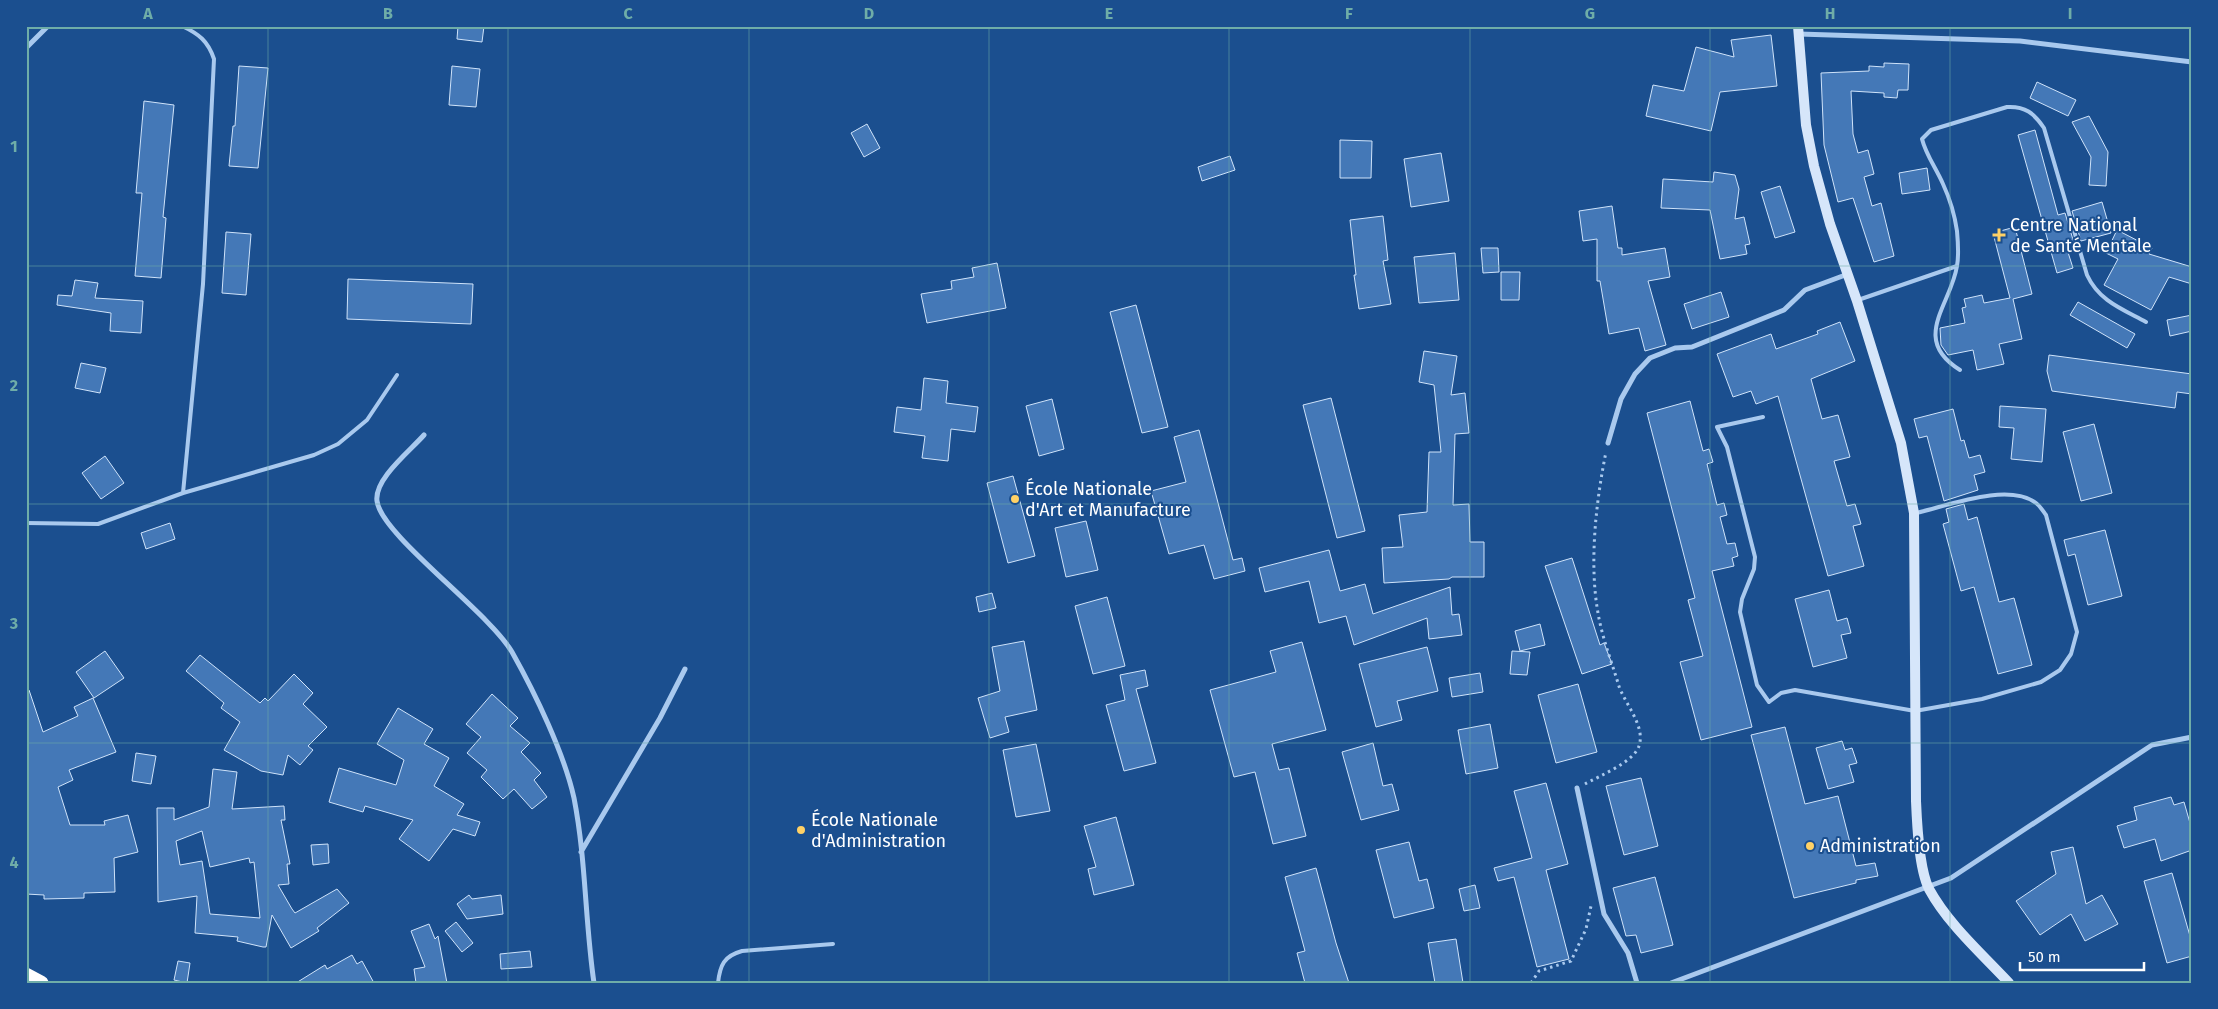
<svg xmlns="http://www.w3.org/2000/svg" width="2218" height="1009" viewBox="0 0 2218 1009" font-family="'Fira Sans',sans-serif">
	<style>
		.building { fill: #4478b7; stroke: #cfe3fa; fill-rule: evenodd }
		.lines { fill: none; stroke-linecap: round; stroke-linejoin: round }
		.path { stroke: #a9c9ee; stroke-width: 3; stroke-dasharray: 2.5 4; stroke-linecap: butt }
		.lane { stroke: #a9c9ee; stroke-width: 4 }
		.street { stroke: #a9c9ee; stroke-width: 5 }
		.secondary { stroke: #d6e6fa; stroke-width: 10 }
		.highway { stroke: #fff; stroke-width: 15 }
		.grid { fill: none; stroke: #6fada8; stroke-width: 1; stroke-opacity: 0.55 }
		.poi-dot { fill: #ffd166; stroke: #1b4f8f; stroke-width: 2 }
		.labels { text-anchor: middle; stroke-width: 4; stroke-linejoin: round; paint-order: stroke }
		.poi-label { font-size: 18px; fill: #fff; stroke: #1b4f8f; text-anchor: start }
		.neatline { fill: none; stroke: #6fada8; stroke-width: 2 }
		.grid-label { font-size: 16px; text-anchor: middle; font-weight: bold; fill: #6fada8 }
	</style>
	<rect width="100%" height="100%" fill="#1b4f8f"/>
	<path class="building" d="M458 26H484L482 42 457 39Z
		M1771 35 1777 86 1720 92 1711 131 1646 116 1653 85 1684 91 1696 47 1734 57 1731 40Z
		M1884 63 1909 64 1908 90H1898L1897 98 1884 97V93L1851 91 1853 134 1858 153 1868 150 1874 174 1864 177 1872 206 1881 203 1894 256 1874 262 1853 198 1838 202 1824 145 1821 73 1869 71V66L1884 67Z
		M239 66 268 68 258 168 229 166 233 126H235Z
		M452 66 480 69 476 107 449 105Z
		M2037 82 2076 100 2068 116 2030 98Z
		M144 101 174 105 163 217 166 218 161 278 135 276 142 193H136Z
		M2089 116 2108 152 2106 186 2089 185 2091 157 2072 122Z
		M867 124 880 148 864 157 851 133Z
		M2035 130 2058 215 2065 213 2074 243 2066 246 2073 268 2057 273 2018 135Z
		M1340 140 1372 141 1371 178H1340Z
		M1441 153 1449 201 1411 207 1404 159Z
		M1230 156 1235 170 1202 181 1198 167Z
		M1927 168 1930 190 1902 194 1899 173Z
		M1714 172 1735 175 1739 189 1735 219 1744 217 1750 244 1745 245 1747 254 1720 259 1710 210 1661 208 1663 179 1713 182Z
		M1780 186 1795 232 1775 238 1761 192Z
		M2102 202 2111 233 2081 241 2072 211Z
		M1612 206 1618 248H1622V255L1665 248 1670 277 1648 281 1666 345 1645 351 1639 328 1609 334 1600 281H1597V239L1583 241 1579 211Z
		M1383 216 1388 260 1383 261 1391 304 1359 309 1354 275H1356L1350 220Z
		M2015 227 2032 294 2013 299 2022 339 1999 344 2004 364 1977 370 1973 350 1948 355 1941 345 1940 328 1965 323 1962 308 1966 307 1964 299 1982 295 1984 303 2010 298 1993 233Z
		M2117 230 2152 248 2149 254 2192 267V284L2169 277 2151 310 2104 285 2118 259 2106 253Z
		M226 232 251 234 246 295 222 293Z
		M1481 248H1498L1499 272 1483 273Z
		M1455 253 1459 300 1419 303 1414 257Z
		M997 263 1006 308 927 323 921 294 952 289 951 281 974 277 972 268Z
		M1501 272H1520L1519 300H1501Z
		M348 279 473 284 471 324 347 319Z
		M75 280 98 283 95 298 143 301 141 333 110 331 111 313 57 305 58 295 72 296Z
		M1721 292 1729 317 1692 329 1684 304Z
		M2078 302 2135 334 2127 348 2070 315Z
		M1136 305 1168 427 1142 433 1110 312Z
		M2192 315V331L2170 336 2167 320Z
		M1840 322 1855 361 1811 379 1822 419 1838 415 1850 457 1834 461 1847 506 1855 504 1861 524 1853 526 1864 566 1828 576 1778 396 1756 404 1751 391 1733 397 1717 354 1771 334 1776 349 1818 334 1817 331Z
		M1424 351 1457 356 1451 395 1465 393 1469 433 1455 434 1453 505 1469 504 1470 542H1484V577H1452L1449 579 1384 583 1382 548 1403 547 1399 515 1427 512 1429 452H1441L1434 385 1419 382Z
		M2049 355 2192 374V394L2177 392 2175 408 2052 391 2047 371Z
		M81 363 106 368 100 393 75 388Z
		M924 378 948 381 946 403 978 407 975 432 951 429 948 461 922 458 925 436 894 432 897 407 921 410Z
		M1331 398 1365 531 1337 538 1303 405Z
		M1052 399 1064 449 1039 456 1026 406Z
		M1690 401 1703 451 1709 449 1713 462 1707 464 1717 505 1724 503 1727 515 1720 517 1727 544 1735 543 1738 556 1732 558 1734 566 1712 571 1752 727 1701 740 1680 662 1703 656 1688 600 1695 598 1647 413Z
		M2000 406 2046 409 2042 462 2011 459 2014 428 1999 427Z
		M1953 409 1961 441 1964 440 1969 458 1980 455 1985 472 1974 475 1978 490 1944 501 1927 436 1919 438 1914 419Z
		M2094 424 2112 493 2081 501 2063 432Z
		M1199 430 1233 560 1242 558 1245 571 1214 579 1204 545 1169 554 1151 491 1186 482 1174 437Z
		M105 456 124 483 101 499 82 473Z
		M1013 476 1035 556 1008 563 987 483Z
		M1964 504 1968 520 1977 517 1999 602 2014 598 2032 665 1998 674 1974 587 1961 591 1943 524 1949 522 1946 509Z
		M1086 521 1098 570 1066 577 1055 528Z
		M170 523 175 539 146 549 141 533Z
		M2105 530 2122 596 2088 605 2075 554 2068 556 2064 540Z
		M1329 550 1340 591 1365 584 1373 614 1450 587 1452 615 1459 614 1462 635 1429 639 1427 618 1354 645 1346 616 1319 623 1309 581 1265 592 1259 568Z
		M1572 558 1600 645 1604 643 1612 664 1582 674 1545 566Z
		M1829 590 1837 621 1847 618 1851 633 1841 635 1847 658 1813 667 1795 599Z
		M992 593 996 608 979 612 976 597Z
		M1107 597 1125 666 1093 674 1075 606Z
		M1540 624 1545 645 1520 651 1515 631Z
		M1024 641 1037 710 1005 717 1009 732 990 738 978 698 1000 691 992 647Z
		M1302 642 1326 730 1272 744 1279 770 1289 768 1306 836 1273 844 1255 772 1234 777 1210 690 1276 672 1270 651Z
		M1427 647 1438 691 1397 701 1402 720 1376 727 1359 664Z
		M105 651 124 678 94 698 76 672Z
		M1512 651 1530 652 1527 675 1510 674Z
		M200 655 260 703 265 698 268 701 294 674 313 693 303 704 327 727 308 746 313 750 300 765 288 755 283 775 261 771 224 750 240 722 221 708 224 703 186 671Z
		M1145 670 1148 686 1136 689 1156 763 1124 771 1106 705 1125 700 1120 675Z
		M1480 673 1483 692 1452 697 1449 678Z
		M1578 684 1597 752 1556 763 1538 695Z
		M26 690H29L43 732 78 716 74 707 93 698 116 752 69 770 73 780 58 787 70 825H105L104 821 128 815 138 852 114 858 115 892 84 893V898L44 899V895L26 894Z
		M492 694 518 718 510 726 530 743 521 752 541 773 534 780 547 797 532 809 514 789 503 799 481 777 487 770 467 753 481 737 466 724Z
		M398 708 433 729 424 744 449 758 434 786 464 804 457 815 480 822 475 836 453 829 429 861 399 839 413 820 365 806 363 812 329 802 339 768 396 785 404 760 377 744Z
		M1490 724 1498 768 1466 774 1458 730Z
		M1785 727 1805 804 1838 796 1856 866 1875 863 1878 876 1856 880V883L1794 898 1751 735Z
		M1842 741 1845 750 1852 748 1857 763 1849 765 1854 782 1828 789 1816 748Z
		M1373 743 1383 786 1392 784 1399 810 1361 820 1342 752Z
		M1036 744 1050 811 1016 817 1003 750Z
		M136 753 156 756 151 784 132 781Z
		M213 769 237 772 232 809 284 806 285 820H281L290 864H287L289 884 278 885 292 909 295 913 337 889 349 903 317 928 319 931 291 948 272 915 266 947H263L237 941 238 937 195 933 197 896 158 902 157 808H174V820L209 807ZM202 831 210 867 249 858 250 863 254 862 260 918 210 914 202 861 180 865 176 841Z
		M1641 778 1658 846 1624 855 1606 786Z
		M1546 783 1568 864 1546 870 1569 959 1537 967 1514 877 1498 881 1494 868 1532 858 1514 791Z
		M2171 797 2174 805 2184 802 2192 830V850L2161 861 2155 839 2124 848 2117 826 2137 820 2134 807Z
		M1116 817 1134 885 1094 895 1088 869 1096 867 1084 826Z
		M1409 842 1419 881 1427 879 1434 908 1394 918 1376 850Z
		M328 844 329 863 313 865 311 845Z
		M2073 847 2086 904 2102 895 2118 924 2085 941 2071 914 2040 935 2016 901 2056 874 2051 852Z
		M1316 868 1336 943 1349 983H1305L1297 953 1305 951 1285 877Z
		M2172 873 2192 943V956L2167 963 2144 881Z
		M1655 877 1673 945 1641 953 1636 935 1626 936 1613 888Z
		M1475 885 1480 908 1464 911 1459 889Z
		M469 895 472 899 501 895 503 914 467 919 457 904Z
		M456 922 473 943 462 952 445 931Z
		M429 924 435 939 438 936 447 983H416L414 969 425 967 411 931Z
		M1456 939 1463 983H1435L1428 943Z
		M530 951 532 967 501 969 500 954Z
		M352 955 357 964 362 961 374 983H296L325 965 327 969Z
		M178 961 190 963 187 983 174 980Z"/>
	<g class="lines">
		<path class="path" d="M1585 784C1599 776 1634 762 1639 746 1646 725 1623 702 1618 683 1611 660 1602 637 1598 613 1589 563 1596 501 1606 452
			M1531 983 1539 971 1571 961 1586 929 1591 906"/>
		<path class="lane" d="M182 26C199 34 208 41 214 59L203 284 183 493
			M1858 300 1957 266
			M1960 370C1910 339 1951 305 1957 266 1959 255 1958 242 1957 231 1955 217 1949 197 1943 184 1936 168 1926 155 1922 139L1931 130 2007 107C2025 106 2034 113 2044 128L2087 275C2099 301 2122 309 2146 322
			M1763 417 1717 427 1727 447 1755 557 1754 569 1742 599 1740 612 1757 685 1769 702 1781 693 1795 690 1915 711 1982 699 2041 682 2060 670 2071 654 2077 632 2046 515C2043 511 2040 506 2036 503 2008 482 1947 506 1916 513
			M26 523 98 524 183 493 314 455 338 444 367 420 397 375
			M718 983C720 965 724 956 742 951L833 944"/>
		<path class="street" d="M1799 34 2020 41 2192 62
			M26 48 48 26
			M424 435C410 451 374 479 377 501 381 535 489 612 512 652 535 693 564 753 574 798 586 859 585 922 594 983
			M1608 443 1621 399 1635 374 1650 358 1675 348 1692 347 1784 310 1805 290 1848 274
			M1577 788 1604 914 1628 953 1637 983
			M581 852 660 718 685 669
			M1671 983 1951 878 2152 745 2192 737"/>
		<path class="secondary" d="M1798 26 1806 125 1814 166 1830 224 1857 301 1901 443 1914 513 1916 801C1917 825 1919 869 1929 889 1948 924 1982 954 2009 983"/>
		<path class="highway" d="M26 975 41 983"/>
	</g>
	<path class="grid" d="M268 26V983M508 26V983M749 26V983M989 26V983M1229 26V983M1470 26V983M1710 26V983M1950 26V983M26 266H2192M26 504H2192M26 743H2192"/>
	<g class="poi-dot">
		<path d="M1996.5 227.5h5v5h5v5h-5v5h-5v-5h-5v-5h5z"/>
		<circle cx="1015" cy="499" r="5"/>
		<circle cx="801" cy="830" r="5"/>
		<circle cx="1810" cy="846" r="5"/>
	</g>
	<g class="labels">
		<g class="poi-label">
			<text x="2010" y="231">Centre National<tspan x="2010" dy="21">de Santé Mentale</tspan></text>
			<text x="1025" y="495">École Nationale<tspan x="1025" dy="21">d'Art et Manufacture</tspan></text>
			<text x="811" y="826">École Nationale<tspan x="811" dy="21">d'Administration</tspan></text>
			<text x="1820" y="852">Administration</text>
		</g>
	</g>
	<rect width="2218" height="1009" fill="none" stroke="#1b4f8f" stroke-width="55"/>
	<path d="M2020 962v8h124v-8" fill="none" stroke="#ffffff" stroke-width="2.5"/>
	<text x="2028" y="962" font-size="15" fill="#ffffff" stroke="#1b4f8f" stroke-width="4" paint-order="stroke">50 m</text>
	<rect x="28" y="28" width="2162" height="954" class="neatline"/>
	<g class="grid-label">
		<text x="148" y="19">A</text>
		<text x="388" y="19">B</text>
		<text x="628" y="19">C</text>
		<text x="869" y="19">D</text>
		<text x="1109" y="19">E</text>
		<text x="1349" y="19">F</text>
		<text x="1590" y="19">G</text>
		<text x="1830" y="19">H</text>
		<text x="2070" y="19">I</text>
		<text x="14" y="152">1</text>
		<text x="14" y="391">2</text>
		<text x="14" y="629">3</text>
		<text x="14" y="868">4</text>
	</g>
</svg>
